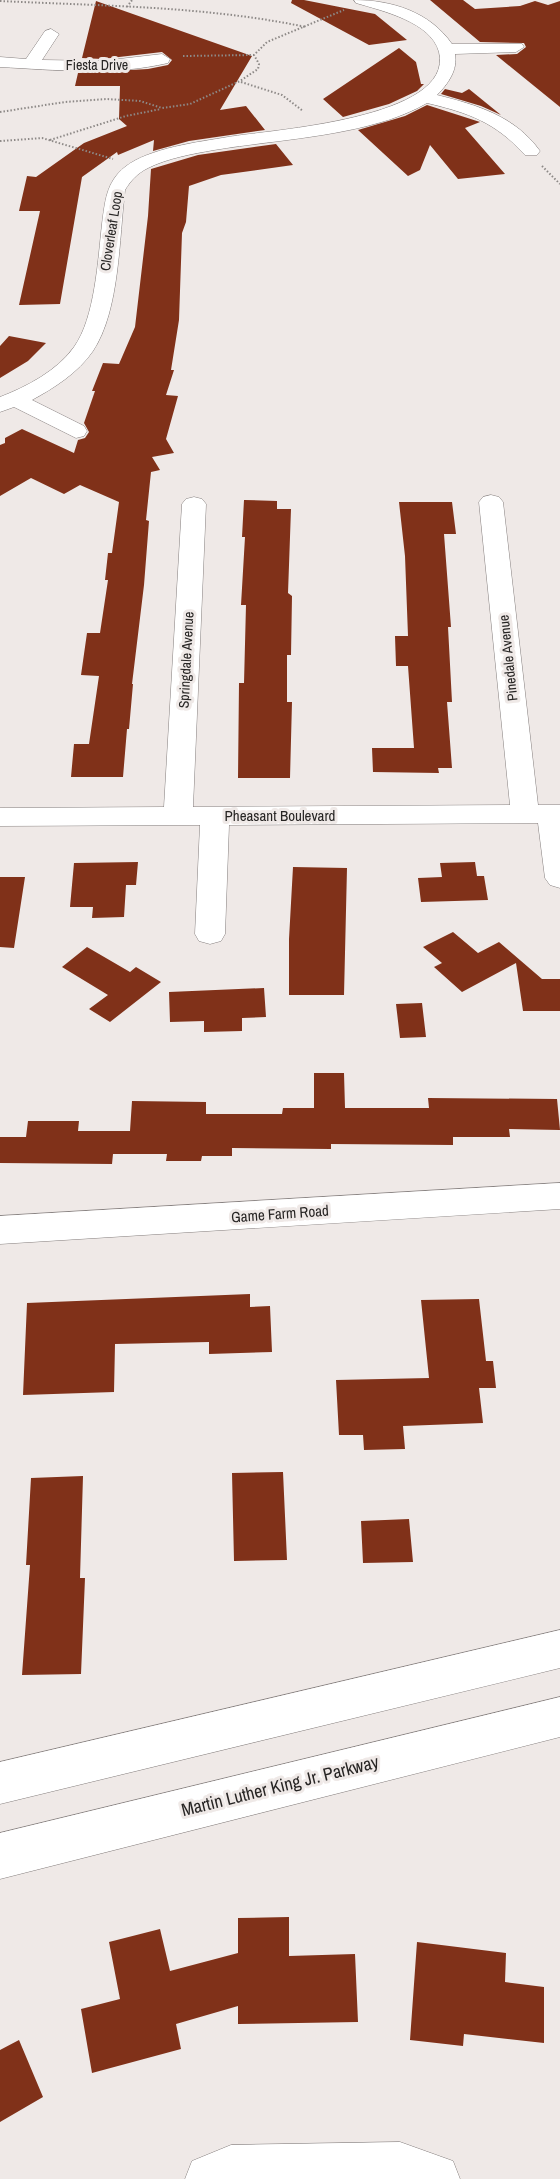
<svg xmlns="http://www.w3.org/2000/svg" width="560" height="2179" viewBox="0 0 560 2179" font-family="'Archivo Narrow',sans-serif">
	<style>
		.building { fill: #803119 }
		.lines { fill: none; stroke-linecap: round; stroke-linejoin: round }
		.minor-casing { stroke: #857f7e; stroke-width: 1 }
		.major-casing { stroke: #857f7e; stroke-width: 1 }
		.path { stroke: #8d8987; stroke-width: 2; stroke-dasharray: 1.5 2; stroke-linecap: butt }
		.minor { fill: #fff; fill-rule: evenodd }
		.major { fill: #fff; fill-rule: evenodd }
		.labels { text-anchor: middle; stroke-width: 6; stroke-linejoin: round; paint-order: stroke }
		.far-street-label { font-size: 14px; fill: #272524; stroke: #efe9e7 }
		.street-label { font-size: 15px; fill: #272524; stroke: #efe9e7 }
		.near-street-label { font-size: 18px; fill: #272524; stroke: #efe9e7 }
	</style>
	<rect width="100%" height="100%" fill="#efe9e7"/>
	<path class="building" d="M292 0H304L375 14 407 40 369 45 291 3Z
		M430 0H463L475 9 520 6 535 1 548 5 560 1V107L496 55 517 54 526 47 524 43 480 42Z
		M96 1 252 56 220 110 246 106 265 130 189 141 153 151 154 140 118 155 117 152 82 177 60 304 19 305 40 211H19L27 176 36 177 84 143 127 126 119 119 120 86H75L78 73 148 69 168 65 172 60 162 52 102 59 82 58Z
		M399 48 416 62 421 84H424L417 91 389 104 343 117 323 99Z
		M445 89 462 93 469 89 501 115 481 106 441 94Z
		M427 105 480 122 465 128 505 174 458 179 430 145 420 170 408 176 358 130 405 116Z
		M276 144 293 165 221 175 189 186 186 222 182 233 179 320 171 370H174L166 395 178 396 166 439 174 453 152 457 160 470 151 472 146 520 149 521 144 585 132 684H133L129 729H127L123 777H71L74 744H89L99 676 81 675 87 633H100L108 580H105L108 553H112L119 502 80 485 64 494 31 478 0 496V445L5 443V438L22 429 74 453 78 440 85 438 89 432 84 423 95 391H92L103 363 119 364 135 327 148 216 151 169 198 155Z
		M9 336 46 343 28 361 0 378V346Z
		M244 500 277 501V509H291L288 593 292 596 291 655H287V702H292L290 778H238L239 683H244L246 605H241L245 537H242Z
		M399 502H452L456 534H444L451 627H448L452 702H447L452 768H438L439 773 373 772 372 748H414L408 666H396L395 636H408L405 556Z
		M138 862 136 885H126L124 917 92 918 93 907H70L74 863Z
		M475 862 477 876H484L488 900 421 902 418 878 442 877 440 863Z
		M293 867 347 868 344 995H289V939Z
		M0 877H25L14 948 0 947Z
		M453 932 478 953 499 942 542 979H560V1011H523L516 963 462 992 434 967 442 963 423 947Z
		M87 947 130 972 136 967 161 982 110 1022 89 1009 108 995 62 967Z
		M264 988 266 1017 242 1018V1031L204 1032V1021L170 1022 169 992Z
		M422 1003 426 1037 400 1038 396 1004Z
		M314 1073H344L345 1108H429L428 1098 557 1099 560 1130 509 1129 510 1137H453V1145L331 1144V1149L232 1148V1156H202L201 1161H166L167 1154H113L112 1164 0 1163V1137H26L28 1121H79L78 1131H130L132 1101 206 1102V1114H282L283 1108H314Z
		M250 1294V1307L270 1306 272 1352 209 1354V1342L115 1344 114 1392 23 1395 27 1303Z
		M479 1299 486 1361H493L496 1388H479L483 1423 403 1426 405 1449 364 1450 363 1435H339L336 1380 429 1378 421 1300Z
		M283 1472 287 1560 234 1561 232 1473Z
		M83 1476 80 1578H85L81 1674 22 1675 30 1565H26L31 1478Z
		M409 1519 413 1562 363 1563 361 1521Z
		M289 1917V1956L355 1954 358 2022 238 2024V2006L176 2024 181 2049 92 2073 81 2009 120 1999 109 1942 160 1929 170 1971 238 1953V1918Z
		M417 1942 506 1953 505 1982 544 1987V2043L464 2034 463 2046 410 2040Z
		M19 2040 43 2097 0 2122V2050Z"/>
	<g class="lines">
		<g class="minor-casing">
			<path id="minor" d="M354 0C392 0 430 12 452 44H522L524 47 516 52 455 54C458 70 448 84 437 95 477 105 515 116 540 151L537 155H525C495 122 469 113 427 103 371 136 279 139 214 150 192 154 168 158 148 168 138 173 131 180 125 190 119 238 120 310 93 351 78 373 54 388 32 400L84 426 87 431 84 436 76 438 14 407 0 412V397C26 387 57 371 74 347 95 318 98 259 102 224 105 202 106 182 125 167 149 148 199 142 228 137 269 130 455 119 439 52 431 22 383 11 356 3Z
				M51 29 59 34 42 60 102 61 162 54 170 59 168 63C113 76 56 70 0 67V57L26 59 45 31Z
				M491 495 499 497 503 502 538 805H560V888L550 885 545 878 538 823 229 825 225 934 221 941 210 944 199 941 195 934 200 825 0 826V808L164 807 182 504 186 499 194 497 202 499 206 504 193 807 510 805 479 502 483 497Z
				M560 1183V1209L0 1244V1216Z
				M400 2142 453 2161 460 2179H185L192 2161 231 2145Z"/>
		</g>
		<g class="major-casing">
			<path id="major" d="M560 1630V1668L0 1804V1762Z
				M560 1697V1737L0 1879V1833Z"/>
		</g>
		<path class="path" d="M0 1C103 6 205 6 306 27
			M127 7 132 0
			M183 56 254 55
			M241 82 282 95 303 111
			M0 112 65 102 106 99 140 101 162 108 190 104 240 81 258 69 259 64 254 55 267 42 344 10
			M50 140 126 116 161 109
			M0 141 42 138 113 159
			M542 166 560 184"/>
		<use href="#minor" class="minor"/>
		<use href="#major" class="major"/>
	</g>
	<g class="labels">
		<g class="far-street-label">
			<text x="97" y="70">Fiesta Drive</text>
			<text transform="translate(111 231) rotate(-81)" y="5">Cloverleaf Loop</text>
			<text transform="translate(508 658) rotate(-96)" y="5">Pinedale Avenue</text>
			<text transform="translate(186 660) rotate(-87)" y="5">Springdale Avenue</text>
		</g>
		<g class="street-label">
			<text x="280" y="821">Pheasant Boulevard</text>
			<text transform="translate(280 1214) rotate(-4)" y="5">Game Farm Road</text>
		</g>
		<g class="near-street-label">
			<text transform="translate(280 1786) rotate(-14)" y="6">Martin Luther King Jr. Parkway</text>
		</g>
	</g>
</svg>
